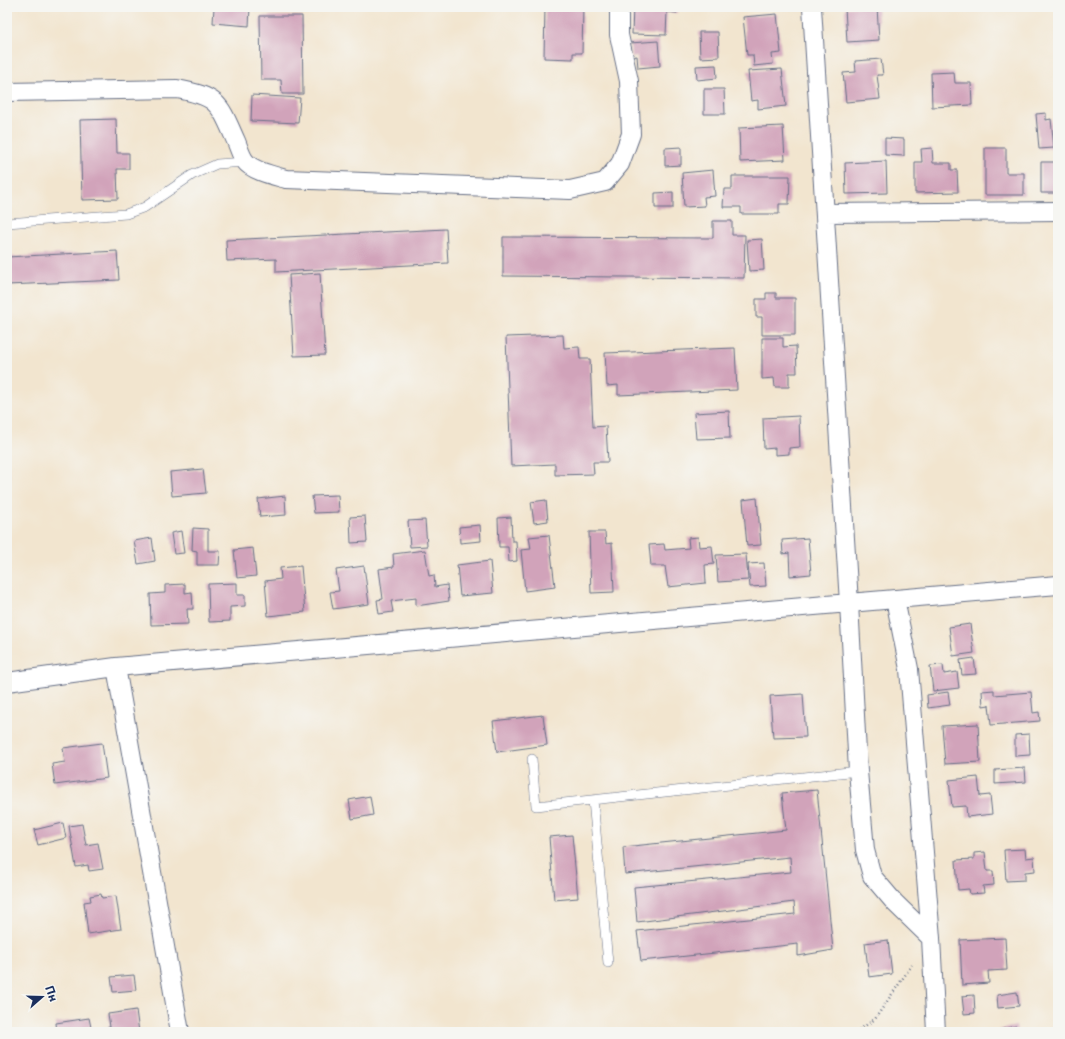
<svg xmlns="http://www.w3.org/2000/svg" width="1065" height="1039" viewBox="0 0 1065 1039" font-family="'Playpen Sans',sans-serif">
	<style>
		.building { fill: #d1a3ba }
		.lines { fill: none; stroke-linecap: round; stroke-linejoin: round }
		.service-casing { stroke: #666f86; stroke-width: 10 }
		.minor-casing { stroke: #666f86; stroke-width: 20 }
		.path { stroke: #666f86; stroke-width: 2.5; stroke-dasharray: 1 3; stroke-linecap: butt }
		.service { stroke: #fff; stroke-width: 9 }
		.minor { stroke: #fff; stroke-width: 18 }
	</style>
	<rect width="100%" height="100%" fill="#f6f6f2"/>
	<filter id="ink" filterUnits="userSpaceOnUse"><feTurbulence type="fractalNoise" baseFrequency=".025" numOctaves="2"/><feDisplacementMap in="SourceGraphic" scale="8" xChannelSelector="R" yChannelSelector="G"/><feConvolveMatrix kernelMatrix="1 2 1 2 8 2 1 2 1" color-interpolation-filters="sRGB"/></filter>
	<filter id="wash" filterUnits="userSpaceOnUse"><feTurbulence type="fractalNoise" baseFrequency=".012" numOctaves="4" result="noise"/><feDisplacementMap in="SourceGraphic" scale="16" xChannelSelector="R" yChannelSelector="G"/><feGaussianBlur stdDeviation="0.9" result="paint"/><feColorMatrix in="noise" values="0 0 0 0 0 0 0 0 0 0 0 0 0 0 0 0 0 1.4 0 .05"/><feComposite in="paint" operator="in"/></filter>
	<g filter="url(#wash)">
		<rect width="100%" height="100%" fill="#f2e5cf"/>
		<g id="blocks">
			<path class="building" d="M214 7H250L249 26 213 23Z
				M545 7H583L582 53H573V59L544 58Z
				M633 7H678L677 13 667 12 666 35 632 34Z
				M855 7H877L879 40 847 42 845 8Z
				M777 14 781 53 772 54 773 64 754 66 753 55H747L743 17Z
				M260 16H302L303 94H282L281 80H261Z
				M699 32H718L719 57 700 58Z
				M658 41 660 66 638 68 637 56 631 57 630 43Z
				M881 59 883 75H877L880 99 846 102 843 73 856 72 855 61Z
				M716 65 717 78 697 80 696 66Z
				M782 69 786 106 758 109V100L751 101 748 71Z
				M954 72 955 83H971L972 105 932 107 931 73Z
				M704 89H724L725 114H704Z
				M252 95 300 98 298 123 251 121Z
				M1046 113V120L1051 119 1054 148 1039 149 1036 114Z
				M116 119 117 153H129V169H117L118 199 82 200 80 120Z
				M783 126 785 160 740 162 739 128Z
				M885 138 904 139V156L885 155Z
				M681 147V165L665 166V148Z
				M932 148 933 163H951V170H957L958 192 915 193V162H922L921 149Z
				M985 148H1006V173H1024V195H985Z
				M886 161 887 193 846 194 845 163Z
				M1041 162H1058V193H1041Z
				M713 170 715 196 704 197 705 206 684 207 682 173Z
				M732 176H790L789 204H779V214H741V207H723L724 189H732Z
				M673 192V208H655V193Z
				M713 221H732V235H745L744 278 503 276V237L713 238Z
				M446 229 448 263 276 272V259L227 261 226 240Z
				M762 239 764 270 749 271 747 240Z
				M117 251 119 280 7 285V257Z
				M320 273 325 355 294 356 289 275Z
				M766 293H776V298H795V335H762V317H756V299H766Z
				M563 335 564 348 579 347 580 359H590L593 427 606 426 608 462H593L594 474 555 475V464L511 466 506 337Z
				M762 338H783V347L796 346 797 373H789V387H775L774 378 762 379Z
				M735 348 737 390 618 395V385L607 386 605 353Z
				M729 411 730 438 696 439 694 413Z
				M799 416 800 447 789 448V454L775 455V448L764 449 763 418Z
				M7 460 10 478H7Z
				M203 469 206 493 172 496 170 472Z
				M338 495 339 512 314 513 312 496Z
				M285 496 286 515 260 517 258 499Z
				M757 498 761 545 747 546 743 500Z
				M546 500 548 521 534 523 531 502Z
				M365 516 367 542 351 543 350 517Z
				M511 517 512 541H516L517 561 509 562 508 547H499L498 518Z
				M425 520 427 546 410 547 408 521Z
				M480 525 481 541 460 543 459 527Z
				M193 528 208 529V551H220L219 565H197V551L192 550Z
				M181 531 184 553 174 554 171 533Z
				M589 532H605L606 544 612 543 614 592 591 593Z
				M549 535 555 587 525 591 521 550 531 549 529 537Z
				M698 537 699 547 712 546 714 564 705 565 706 583 668 587 665 566H651L649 545 664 544 665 550 689 548 688 538Z
				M152 538 155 561 138 564 134 541Z
				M808 538 811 574 790 576 789 553 783 554 782 540Z
				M253 548 256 576 237 578 234 550Z
				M425 550 429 576 434 575 435 587 447 585 449 601 416 606V598L391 601 393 612 379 614 377 600 383 599 379 569 394 567 393 554Z
				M746 554 748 580 718 582 716 555Z
				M490 561 493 593 460 596 457 565Z
				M764 563 766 586 750 587 748 564Z
				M301 566 305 612 268 616 265 581 281 579 280 568Z
				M364 566 369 604 333 609 330 592 339 591 336 570Z
				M237 583V595H245V606L230 607V621L209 622 208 584Z
				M185 584V593L192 592 193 609H187L188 624 151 625 150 594 165 593V585Z
				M970 624 974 653 953 656 949 627Z
				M974 658 976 674 962 675 960 660Z
				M943 665 944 674 957 672 959 688 933 691 930 666Z
				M994 690V695L1031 692 1033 713 1039 712 1040 721 991 725 989 705 983 706 982 691Z
				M948 692 950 705 928 708 927 695Z
				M803 694 806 737 773 738 770 696Z
				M543 715 547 745 497 752 493 721Z
				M978 724 980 762 945 764 942 726Z
				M1029 734 1030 755 1015 756V735Z
				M102 743 107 778 55 785 52 764 65 762 63 748Z
				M1025 768 1026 782 995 784V770Z
				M978 777 980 796 990 795 992 814 967 817 966 806 952 807 949 780Z
				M817 790 833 950 798 956V944L641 961 637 931 795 914 794 902 637 922 634 887 791 872 790 857 625 874 623 847 786 830 782 793Z
				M370 796 373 815 352 819 349 800Z
				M63 823 66 838 38 845 34 830Z
				M82 824 86 845 98 843 103 869 89 871 88 865 76 867 69 826Z
				M572 835 578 898 554 900 549 837Z
				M1025 849 1026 858 1034 857 1035 871 1025 872V880L1006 881 1004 850Z
				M985 852 987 871H993L994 885 983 886 984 893 970 894 969 889 958 890 956 860 974 859V853Z
				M101 894 102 898 116 896 121 929 88 934 84 902 91 901 90 896Z
				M1005 938 1007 970 988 971 989 983 962 985 960 940Z
				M888 940 892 974 869 977 865 943Z
				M134 975 136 990 113 992 111 977Z
				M1017 992 1019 1006 998 1008 997 995Z
				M974 995 975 1013 964 1014 962 996Z
				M136 1010 139 1032H104L103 1028 110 1027 108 1014Z
				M89 1018 92 1032H57L56 1023Z
				M1016 1026 1017 1032H999V1030Z"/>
		</g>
	</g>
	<g filter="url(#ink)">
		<use href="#blocks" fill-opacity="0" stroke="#666f86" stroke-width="1"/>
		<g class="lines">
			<g class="service-casing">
				<path id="service" d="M7 223 126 214 145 207 192 175 217 164 245 162
					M532 759 536 806 858 771
					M593 800 608 963"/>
			</g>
			<g class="minor-casing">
				<path id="minor" d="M812 7 849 603 1058 585
					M7 92 177 89C219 97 219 103 236 141 239 148 241 156 245 161 252 171 275 176 286 179L570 190 605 182 620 164 631 134 629 81 619 35V7
					M825 213 1058 211
					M895 599 909 669 931 938 936 1032
					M116 667 180 1032
					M7 682 116 667 849 603 858 771 865 850 872 876 895 903 931 938"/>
			</g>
			<path class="path" d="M856 1032 875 1019 912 965"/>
			<use href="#service" class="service"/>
			<use href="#minor" class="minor"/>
		</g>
	</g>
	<rect width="1065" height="1039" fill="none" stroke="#f6f6f2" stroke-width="24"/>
	<g transform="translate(42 997) rotate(70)" stroke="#f6f6f2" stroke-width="3" paint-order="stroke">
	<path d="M0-3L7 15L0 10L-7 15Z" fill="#1b2f5e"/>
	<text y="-6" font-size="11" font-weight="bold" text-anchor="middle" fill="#1b2f5e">Пн</text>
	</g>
</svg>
